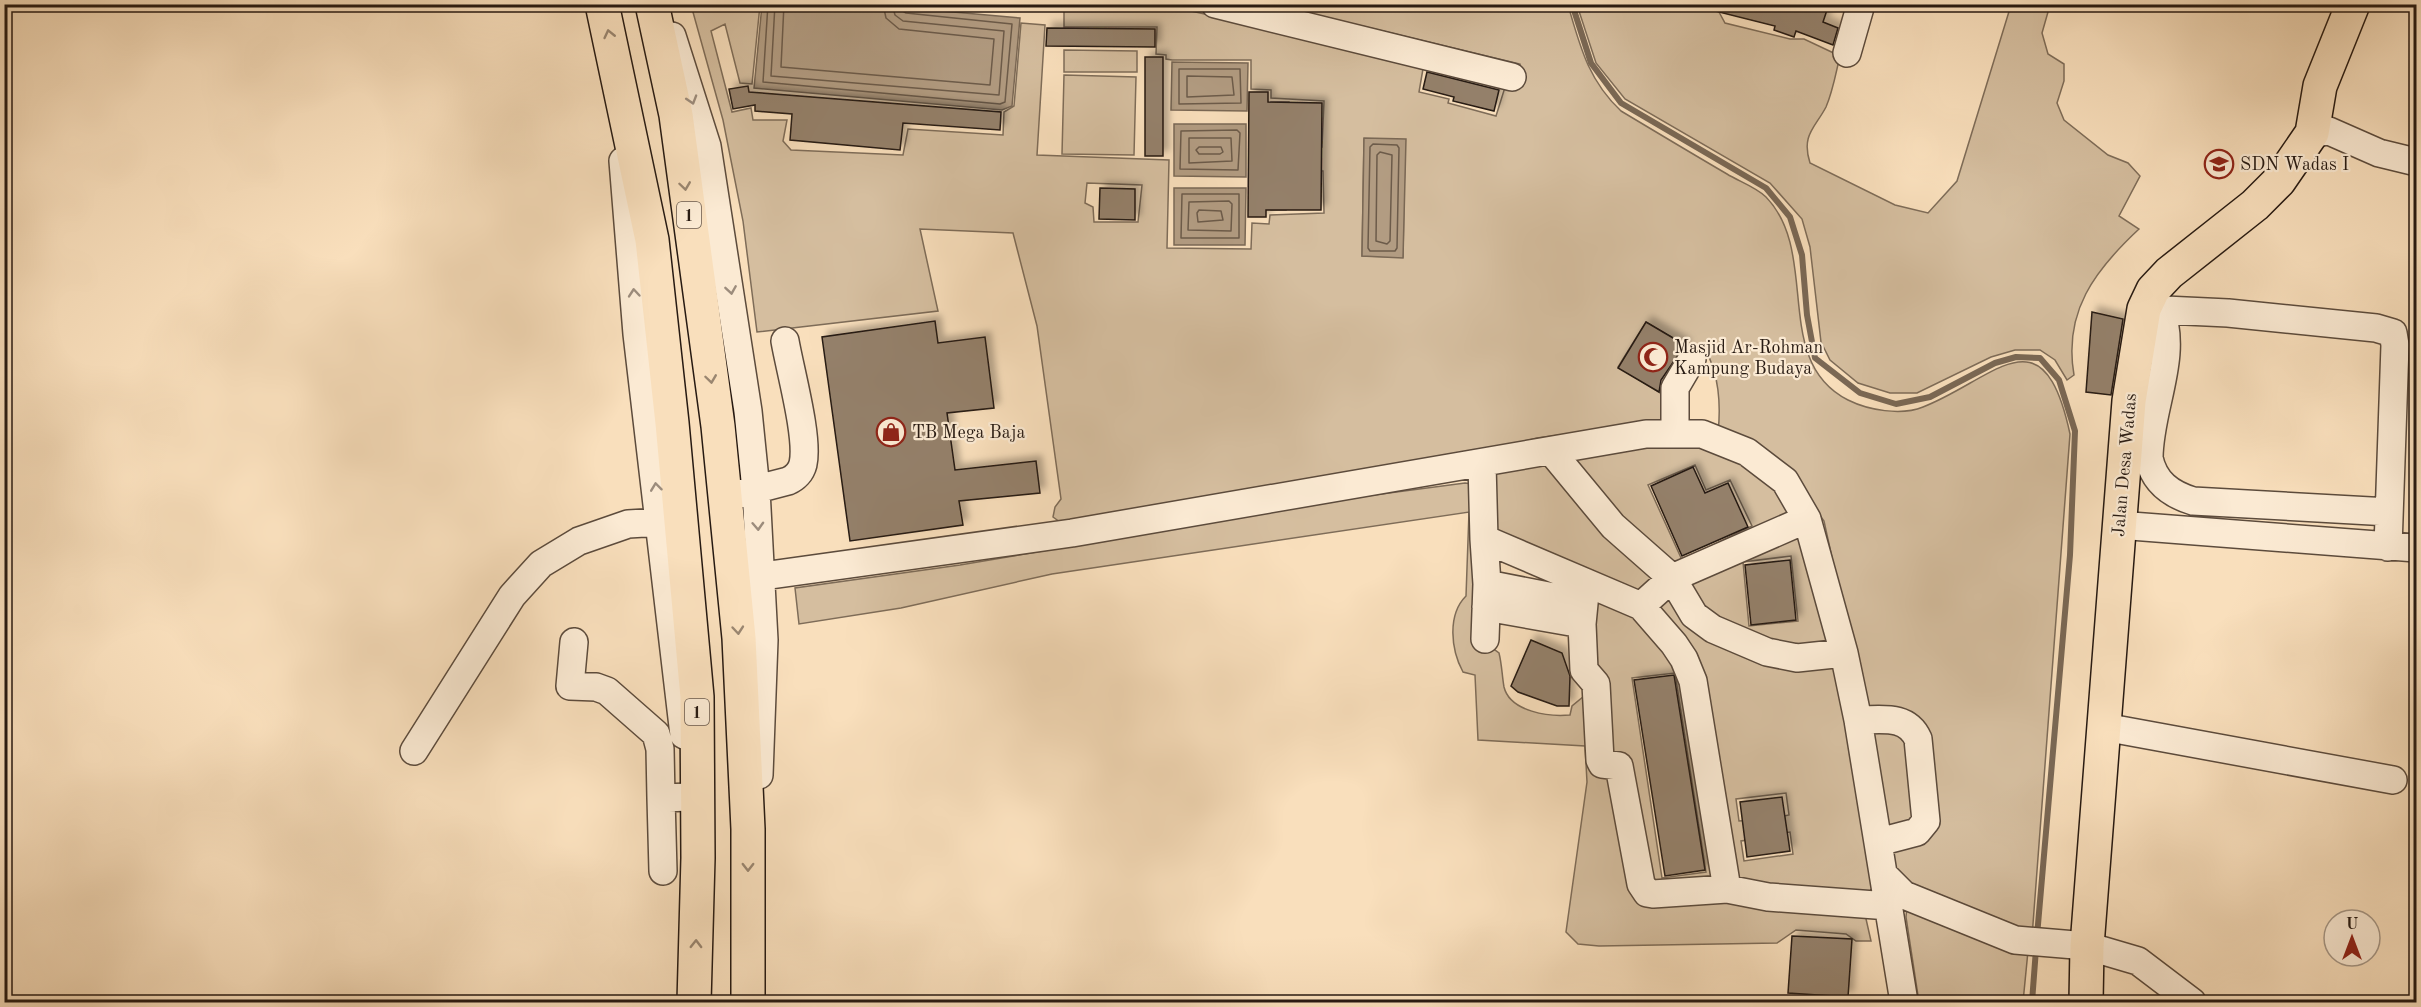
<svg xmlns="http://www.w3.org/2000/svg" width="2421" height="1007" viewBox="0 0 2421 1007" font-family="'Old Standard TT',serif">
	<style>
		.green { fill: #d5be9f; stroke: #7e6c58; stroke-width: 1.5; fill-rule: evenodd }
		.water { fill: #b29c82; stroke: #7a6855; stroke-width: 1.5 }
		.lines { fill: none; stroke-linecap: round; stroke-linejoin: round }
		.shore { stroke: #6c5b4a; stroke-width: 1.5 }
		.stream { stroke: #7a6855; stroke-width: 6 }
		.building { fill: #94806a; stroke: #271a12; stroke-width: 1.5; filter: url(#shadow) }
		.minor-casing { stroke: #5c4b3c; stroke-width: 30 }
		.major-casing { stroke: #271a12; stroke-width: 36 }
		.minor { stroke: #fbead3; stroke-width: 27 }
		.major { stroke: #f9dfbc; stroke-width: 33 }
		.oneway { stroke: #9a8670 }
		.oneway2 { stroke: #9c8c7c }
		.labels { text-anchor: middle; stroke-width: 4.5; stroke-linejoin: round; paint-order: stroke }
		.shield { fill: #fbead3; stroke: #67584c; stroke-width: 1.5 }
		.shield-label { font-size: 16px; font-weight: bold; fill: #271a12 }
		.poi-label { font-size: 18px; fill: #271a12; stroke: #fbead3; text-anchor: start }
		.street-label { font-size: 18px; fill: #271a12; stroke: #fbead3 }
	</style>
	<defs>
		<filter id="shadow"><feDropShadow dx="5.5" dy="-5.5" stdDeviation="3" flood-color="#0004"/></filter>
	</defs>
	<rect width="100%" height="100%" fill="#f9dfbc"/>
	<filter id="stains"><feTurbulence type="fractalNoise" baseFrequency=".00333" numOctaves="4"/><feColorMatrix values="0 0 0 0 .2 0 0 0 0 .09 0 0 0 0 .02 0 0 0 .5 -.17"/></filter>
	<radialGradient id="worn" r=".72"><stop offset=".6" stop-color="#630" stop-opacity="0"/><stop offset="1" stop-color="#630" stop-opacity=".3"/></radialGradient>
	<path class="green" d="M691 5H760L752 84 740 83 725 24 711 31 732 112 751 108 753 120H787L783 141 791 150 903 155 908 129 1003 135 1004 112 1014 106 1021 23 1045 25 1037 155 1169 160 1167 248 1251 249 1252 223 1269 224 1270 215 1324 213 1323 171H1287L1286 210H1271V102H1289V147H1322L1324 101 1271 98V90L1251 89V60H1172L1166 59V55L1156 54 1157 27H1064V7L1020 5H1164L1424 63 1419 92 1449 99 1448 103 1496 116 1506 84 1521 83 1520 64 1275 5H1568C1580 46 1588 80 1621 111 1656 132 1691 153 1727 174 1738 181 1756 187 1766 197 1821 254 1771 361 1848 400 1868 410 1901 416 1923 407 1995 379 2043 308 2070 434L2032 937 1901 886 1885 846 1915 837 1923 736 1865 708 1824 521 1799 486 1718 432C1721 406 1719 372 1705 350L1690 348 1646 322 1618 367 1662 394 1665 421 1537 438 1493 449 1060 522 1053 517 1055 507 1061 499 1037 326 1013 233 920 229 938 311 757 332 743 221 723 120ZM1364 139 1405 140 1403 257 1362 256ZM1087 183 1142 185 1138 222H1094L1093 207 1085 203Z
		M1577 5H1721L1719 12 1725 23 1790 39H1804L1840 56C1836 72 1833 91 1826 107 1815 128 1801 135 1810 163L1895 205 1928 213 1957 181 2011 5H2050L2042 33 2048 54 2064 64V81L2057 103 2064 120 2108 155 2128 163 2140 176 2119 216 2139 229C2095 270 2063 312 2074 375L2067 380 2055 360 2040 350H2015L1991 357 1917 393H1890L1858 383 1830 360 1821 342 1810 247 1802 219 1770 183 1625 99 1596 63Z
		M1064 50 1137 51V72H1064Z
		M1064 75 1136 77 1134 155 1062 154Z
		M1686 438 1743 455 1802 517 1672 573 1559 454ZM1695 465 1706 490 1730 480 1752 526 1682 560 1648 485Z
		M1550 456 1668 578 1641 603 1488 535 1490 467Z
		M1465 483 1479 485 1491 647 1499 653C1502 665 1502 676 1504 687 1510 712 1550 717 1570 715L1572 706 1589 692 1614 771 1636 889 1864 910 1871 941H1856L1846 934 1796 930 1777 943 1599 946 1578 944 1566 932 1587 782 1585 746 1478 740 1475 675 1463 672C1451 650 1447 615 1466 596L1469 512 1052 574 901 608 799 624 795 588 960 565 1366 496Z
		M1804 524 1839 650 1796 653 1715 627 1678 580ZM1791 556 1798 621 1749 626 1743 562Z
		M1671 584 1690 617 1840 660 1874 894 1738 883 1699 674 1648 606ZM1786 793 1789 815 1775 818 1777 834 1790 832 1793 854 1744 861 1741 841 1755 839 1753 820 1739 821 1736 799Z
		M1589 589 1638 608 1679 657 1724 887 1650 891 1604 759ZM1675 673 1706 872 1662 878 1632 678Z
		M1862 724 1901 726 1924 815 1881 840Z
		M1907 906 2028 951 2023 1002H1919L1906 917Z"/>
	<path class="water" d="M762 5H874L1020 18 1012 106 1002 110 754 88Z
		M1172 62 1248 63 1247 111 1171 110Z
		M1174 124H1246V177L1174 176Z
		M1364 138 1406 139 1403 258 1362 256Z
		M1174 188H1246L1245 245H1174Z"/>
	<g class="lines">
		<path class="shore" d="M768 4 763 82 1000 104 1005 102 1012 24 906 13 901 10 899 4
			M775 4 771 76 999 95 1004 31 903 21 895 15 892 4
			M784 4 781 67 990 85 994 39 899 29 886 18 883 4
			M1179 69H1240L1241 103 1179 104Z
			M1187 76 1232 77 1234 95 1187 97Z
			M1237 130 1240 133 1238 170 1180 169 1181 131Z
			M1189 138H1231L1232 161 1189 163Z
			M1373 144 1397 145 1399 148 1397 248 1395 251H1370L1368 248 1370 147Z
			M1199 147H1221L1223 152 1220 154H1199L1196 150Z
			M1380 152 1392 155 1390 241 1387 244 1376 241 1377 155Z
			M1182 194H1239V238H1181Z
			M1229 201 1232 204 1231 231 1188 230 1189 202Z
			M1199 210 1221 211 1223 220 1198 222 1197 213Z"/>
		<path class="stream" d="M1572 4 1591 63 1621 103 1766 188 1790 217 1802 255 1807 315 1815 358 1860 393 1896 404 1930 397 1995 363 2016 357 2040 358 2059 380 2075 431 2070 555 2037 936
			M2032 1002 2036 949"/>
	</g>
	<path class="building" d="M1712 4H1829L1823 22 1838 28 1833 45 1796 31 1794 37 1774 30 1775 26 1711 10Z
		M1047 28 1155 29V47L1046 46Z
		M1145 57H1163V156H1145Z
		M1427 72 1499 90 1494 111 1453 101 1454 97 1423 89Z
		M748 86 749 92 1001 112 1000 130 903 123 900 150 790 140 792 114 755 111V105L733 109 729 89Z
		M1249 92H1268V102L1322 103 1321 210H1266V217H1248Z
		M1100 188 1135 189V220L1099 219Z
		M2092 312 2123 319 2111 395 2086 392Z
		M935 321 938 343 985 337 994 408 947 413 955 470 1036 461 1040 493 959 501 963 525 850 541 822 337Z
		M1646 322 1685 345 1661 380 1659 392 1618 368Z
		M1693 467 1705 493 1728 483 1748 527 1682 556 1651 486Z
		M1790 560 1796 620 1751 625 1745 565Z
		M1531 640 1562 653 1570 676 1569 706H1557L1518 692 1511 686Z
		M1674 675 1705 870 1665 876 1634 680Z
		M1782 797 1790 851 1747 857 1740 802Z
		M1792 936 1852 939 1848 997 1788 993Z"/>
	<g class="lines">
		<g class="minor-casing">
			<path id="minor" d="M1215 4 1512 77
				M672 36 707 146 748 411 756 490 764 640 759 775
				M1847 53 1861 4
				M2312 133 2329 131 2379 153 2416 162
				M623 161 637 334 684 735
				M2160 308C2179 357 2149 408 2149 458 2154 482 2170 494 2193 501L2389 512
				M2144 309 2228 313 2376 328 2393 333 2395 345 2388 547
				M1675 434V388L1692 359
				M1551 451 1613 526 1672 578 1694 615 1713 629 1767 652 1797 658 1844 653
				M1482 464 1484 539 1641 606 1674 644 1684 659 1693 681 1727 889 1768 897 1889 906
				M738 494 788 481C795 478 801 472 803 464 809 438 790 370 785 341
				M2118 525 2416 548
				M1484 539 1487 584 1485 639
				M734 580 1072 533 1646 434H1702L1747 452 1785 481 1807 519 1844 653 1858 720 1904 1002
				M1586 583 1582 624 1584 670 1596 684 1600 760 1602 764 1619 766 1641 884 1647 893 1653 894 1727 889
				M1487 584 1584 603
				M1641 606 1672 578 1807 519
				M1486 607 1582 624
				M574 642 570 686 596 687 607 691 656 734 660 749 661 798 691 797
				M1858 720C1881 720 1907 714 1918 739L1926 821 1917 832 1879 842
				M2104 727 2393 780
				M414 751 512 596 541 564 579 541 628 524 679 521
				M661 798 663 871
				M1885 876 1904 895 2015 940 2087 946 2138 961 2192 1002"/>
		</g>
		<g class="major-casing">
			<path id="major" d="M602 4 652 240 672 423 697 697 698 858 694 1002
				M652 4 676 115 718 426 739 638 748 829V1002
				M2086 1002 2087 946 2129 401 2144 309 2153 290 2169 273 2255 205 2279 181 2312 133 2320 86 2353 4"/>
		</g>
		<use href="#minor" class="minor"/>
		<use href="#major" class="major"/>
	</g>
	<defs><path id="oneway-chevron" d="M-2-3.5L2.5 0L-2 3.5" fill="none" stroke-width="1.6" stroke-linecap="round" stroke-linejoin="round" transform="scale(1.5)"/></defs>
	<g class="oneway">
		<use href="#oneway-chevron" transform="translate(609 34) rotate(-103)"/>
		<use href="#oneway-chevron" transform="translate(685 186) rotate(82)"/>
		<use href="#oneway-chevron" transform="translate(711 379) rotate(82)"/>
		<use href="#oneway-chevron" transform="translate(738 630) rotate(85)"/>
		<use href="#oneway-chevron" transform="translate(748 867) rotate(90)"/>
		<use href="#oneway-chevron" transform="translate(696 944) rotate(-89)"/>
	</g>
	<g class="oneway2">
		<use href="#oneway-chevron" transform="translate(692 100) rotate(73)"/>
		<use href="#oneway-chevron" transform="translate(731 290) rotate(81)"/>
		<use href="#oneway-chevron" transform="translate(634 293) rotate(-95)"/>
		<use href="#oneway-chevron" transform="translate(656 487) rotate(-97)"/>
		<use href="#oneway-chevron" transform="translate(758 526) rotate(87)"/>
	</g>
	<defs>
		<g id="school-ring" transform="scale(1.5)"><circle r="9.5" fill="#fbead3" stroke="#8f2418" stroke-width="1.5"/><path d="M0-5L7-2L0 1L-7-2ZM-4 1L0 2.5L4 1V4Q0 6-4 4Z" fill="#8f2418"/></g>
		<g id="mosque-ring" transform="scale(1.5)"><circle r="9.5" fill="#fbead3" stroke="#8f2418" stroke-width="1.5"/><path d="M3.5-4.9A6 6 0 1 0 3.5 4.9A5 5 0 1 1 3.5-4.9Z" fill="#8f2418"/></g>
		<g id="shop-ring" transform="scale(1.5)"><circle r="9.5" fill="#fbead3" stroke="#8f2418" stroke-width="1.5"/><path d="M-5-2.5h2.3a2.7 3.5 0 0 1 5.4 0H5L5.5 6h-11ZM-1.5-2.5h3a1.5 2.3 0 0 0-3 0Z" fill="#8f2418"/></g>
	</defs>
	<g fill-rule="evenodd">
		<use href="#school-ring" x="2219" y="164"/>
		<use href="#mosque-ring" x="1653" y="357"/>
		<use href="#shop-ring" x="891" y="432"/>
	</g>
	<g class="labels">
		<g class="shield">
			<rect x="677" y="202" width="24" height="26" rx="4.5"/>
			<rect x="685" y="699" width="24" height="26" rx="4.5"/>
		</g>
		<g class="shield-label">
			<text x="689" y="221">1</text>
			<text x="697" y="718">1</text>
		</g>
		<g class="poi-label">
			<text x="2240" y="170">SDN Wadas I</text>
			<text x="1674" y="353">Masjid Ar-Rohman<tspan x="1674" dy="21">Kampung Budaya</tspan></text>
			<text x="912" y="438">TB Mega Baja</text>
		</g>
		<g class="street-label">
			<text transform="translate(2124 465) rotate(-85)" y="6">Jalan Desa Wadas</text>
		</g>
	</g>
	<rect width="2421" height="1007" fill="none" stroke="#f9dfbc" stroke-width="24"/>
	<rect x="6" y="6" width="2409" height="995" fill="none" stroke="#271a12" stroke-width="3"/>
	<rect x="12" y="12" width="2397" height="983" fill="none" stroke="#271a12" stroke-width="1.5"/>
	<g transform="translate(2352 938)"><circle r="28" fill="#fbead3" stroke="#a69786" stroke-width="1.5"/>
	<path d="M0-4.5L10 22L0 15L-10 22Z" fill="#8f2418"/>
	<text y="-9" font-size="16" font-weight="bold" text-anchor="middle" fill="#271a12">U</text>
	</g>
	<rect width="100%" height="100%" filter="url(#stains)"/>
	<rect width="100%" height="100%" fill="url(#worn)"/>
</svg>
